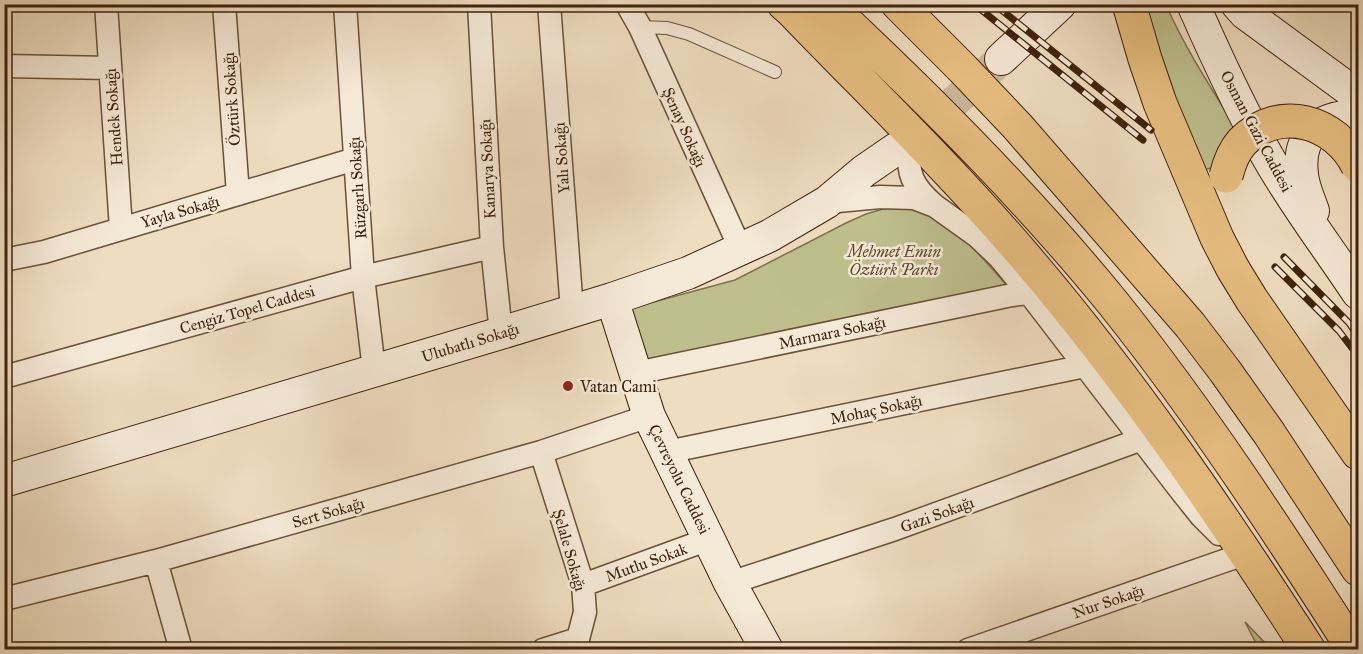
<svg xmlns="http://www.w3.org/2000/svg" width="1363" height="654" viewBox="0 0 1363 654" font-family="'IM FELL Great Primer',serif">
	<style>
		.green { fill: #bfbf8e; stroke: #7e714d; stroke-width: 1.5 }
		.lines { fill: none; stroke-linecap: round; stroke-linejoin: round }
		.secondary-tunnel { stroke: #ccb89d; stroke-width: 32; stroke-dasharray: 32 16; stroke-linecap: butt }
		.service-casing { stroke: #6a5239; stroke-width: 14 }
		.minor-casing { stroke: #6a5239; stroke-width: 25 }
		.secondary-casing { stroke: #3e230c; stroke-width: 34 }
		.trunk-casing { stroke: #3e230c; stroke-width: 35 }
		.service { stroke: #f5e9d7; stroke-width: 12 }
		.minor { stroke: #f5e9d7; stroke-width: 22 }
		.secondary { stroke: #f5e9d7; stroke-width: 32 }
		.trunk { stroke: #e8be80; stroke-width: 33 }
		.rail-casing { stroke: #3e230c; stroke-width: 7 }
		.rail { stroke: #f5e9d7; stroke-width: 4.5; stroke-dasharray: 14; stroke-linecap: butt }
		.trunk-bridge-casing { stroke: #3e230c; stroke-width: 35; stroke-linecap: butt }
		.trunk-bridge { stroke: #e8be80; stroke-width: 33 }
		.poi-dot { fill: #8f2418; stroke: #f5e9d7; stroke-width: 2 }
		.labels { text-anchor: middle; stroke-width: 5; stroke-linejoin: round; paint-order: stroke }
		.street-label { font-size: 16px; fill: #3e230c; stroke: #f5e9d7 }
		.park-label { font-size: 16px; font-style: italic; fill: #5e4a2c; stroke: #f5e9d7 }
		.poi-label { font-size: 16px; fill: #3e230c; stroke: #f5e9d7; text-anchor: start }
	</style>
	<rect width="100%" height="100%" fill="#efddc1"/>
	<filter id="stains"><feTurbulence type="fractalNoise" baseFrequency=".00333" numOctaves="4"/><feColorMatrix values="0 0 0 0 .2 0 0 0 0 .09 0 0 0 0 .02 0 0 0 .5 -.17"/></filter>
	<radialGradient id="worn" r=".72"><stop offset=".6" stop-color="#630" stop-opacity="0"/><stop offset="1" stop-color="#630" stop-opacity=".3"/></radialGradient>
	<path class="green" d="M1139 5H1166C1185 48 1211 88 1236 128L1212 168 1206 169 1199 165Z
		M890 207C900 208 913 208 923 212 958 226 985 261 1010 289L642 364 624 310 735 280 846 223 866 214Z
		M1245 622 1271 649H1259Z"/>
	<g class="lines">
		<path class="secondary-tunnel" d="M908 144 996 64"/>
		<g class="service-casing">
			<path id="service" d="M640 27 667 28 689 34 775 72"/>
		</g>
		<g class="minor-casing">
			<path id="minor" d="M106 4 121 229
				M224 4 238 194
				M345 4 363 277 374 370
				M479 4 492 247 501 333
				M549 4 572 311
				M627 4 640 27 741 250
				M4 66 110 68
				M908 144C908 174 911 185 934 205
				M827 202 880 197 914 198 935 206 977 236 999 257 1029 293 1178 487 1201 516 1219 534
				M4 260 44 252 355 159
				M636 373 1012 295 1029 293
				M4 377 363 277 492 247
				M541 452 583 585 585 612 578 639V650
				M667 452 1085 366
				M156 561 181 650
				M730 583 895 529 1142 439
				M583 585 709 539
				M4 599 156 561 541 452 649 416
				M543 650 578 639
				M968 650 1247 553"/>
		</g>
		<g class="secondary-casing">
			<path id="secondary" d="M1193 4C1215 54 1238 105 1265 152 1292 201 1327 246 1358 293
				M1237 4 1245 13 1358 96
				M1001 59 1060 4
				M1313 211C1309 199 1303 187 1302 174 1297 135 1321 115 1358 117
				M612 299 649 416 730 583 767 650
				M4 481 501 333 612 299 688 273 769 236 827 202 864 171 896 149 908 144"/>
		</g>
		<g class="trunk-casing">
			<path id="trunk" d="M784 4 793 12C869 91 949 168 1021 252 1128 376 1220 512 1309 650
				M827 4C928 98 1026 196 1113 303 1201 413 1278 531 1354 650
				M898 4 963 69 1018 127 1190 325 1225 371 1269 433 1358 569
				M1129 4 1145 59 1160 103 1217 238 1233 269 1252 300 1358 453"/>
		</g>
		<use href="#service" class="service"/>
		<use href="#minor" class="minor"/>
		<use href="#secondary" class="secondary"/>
		<use href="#trunk" class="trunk"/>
		<g class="rail-casing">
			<path id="rail" d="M974 4 1143 140
				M994 4 1151 130
				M1284 257 1349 323 1358 336
				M1275 267 1339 331 1358 356"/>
		</g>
		<use href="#rail" class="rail"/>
		<g class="trunk-bridge-casing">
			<path id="trunk-bridge" d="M1226 176C1229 164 1233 152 1242 142 1279 104 1336 121 1358 166"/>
		</g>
		<use href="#trunk-bridge" class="trunk-bridge"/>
	</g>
	<circle class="poi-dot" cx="568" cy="386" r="6"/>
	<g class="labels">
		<g class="street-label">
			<text transform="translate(231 99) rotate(-94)" y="6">Öztürk Sokağı</text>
			<text transform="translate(113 117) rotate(-94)" y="6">Hendek Sokağı</text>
			<text transform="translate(685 127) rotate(66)" y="6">Şenay Sokağı</text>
			<text transform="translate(1257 131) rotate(62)" y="6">Osman Gazi Caddesi</text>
			<text transform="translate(561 158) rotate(-94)" y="6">Yalı Sokağı</text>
			<text transform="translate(487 169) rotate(-93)" y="6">Kanarya Sokağı</text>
			<text transform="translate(357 188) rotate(-94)" y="6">Rüzgarlı Sokağı</text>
			<text transform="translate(180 211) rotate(-16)" y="6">Yayla Sokağı</text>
			<text transform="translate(247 309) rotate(-16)" y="6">Cengiz Topel Caddesi</text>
			<text transform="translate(832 332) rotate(-12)" y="6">Marmara Sokağı</text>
			<text transform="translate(470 342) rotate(-17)" y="6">Ulubatlı Sokağı</text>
			<text transform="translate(876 409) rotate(-12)" y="6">Mohaç Sokağı</text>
			<text transform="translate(680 479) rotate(64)" y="6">Çevreyolu Caddesi</text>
			<text transform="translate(328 512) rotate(-16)" y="6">Sert Sokağı</text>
			<text transform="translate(937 514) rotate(-20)" y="6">Gazi Sokağı</text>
			<text transform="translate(570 550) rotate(74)" y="6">Şelale Sokağı</text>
			<text transform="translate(646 562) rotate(-20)" y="6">Mutlu Sokak</text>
			<text transform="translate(1108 601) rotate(-19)" y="6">Nur Sokağı</text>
		</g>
		<g class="park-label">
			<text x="894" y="257">Mehmet Emin<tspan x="894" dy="18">Öztürk Parkı</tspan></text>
		</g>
		<g class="poi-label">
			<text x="580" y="392">Vatan Cami</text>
		</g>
	</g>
	<rect width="1363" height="654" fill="none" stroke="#efddc1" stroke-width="24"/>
	<rect x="6" y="6" width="1351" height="642" fill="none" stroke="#3e230c" stroke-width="3"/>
	<rect x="12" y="12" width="1339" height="630" fill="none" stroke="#3e230c" stroke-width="1.5"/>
	<rect width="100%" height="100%" filter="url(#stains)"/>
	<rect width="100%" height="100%" fill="url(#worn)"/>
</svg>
